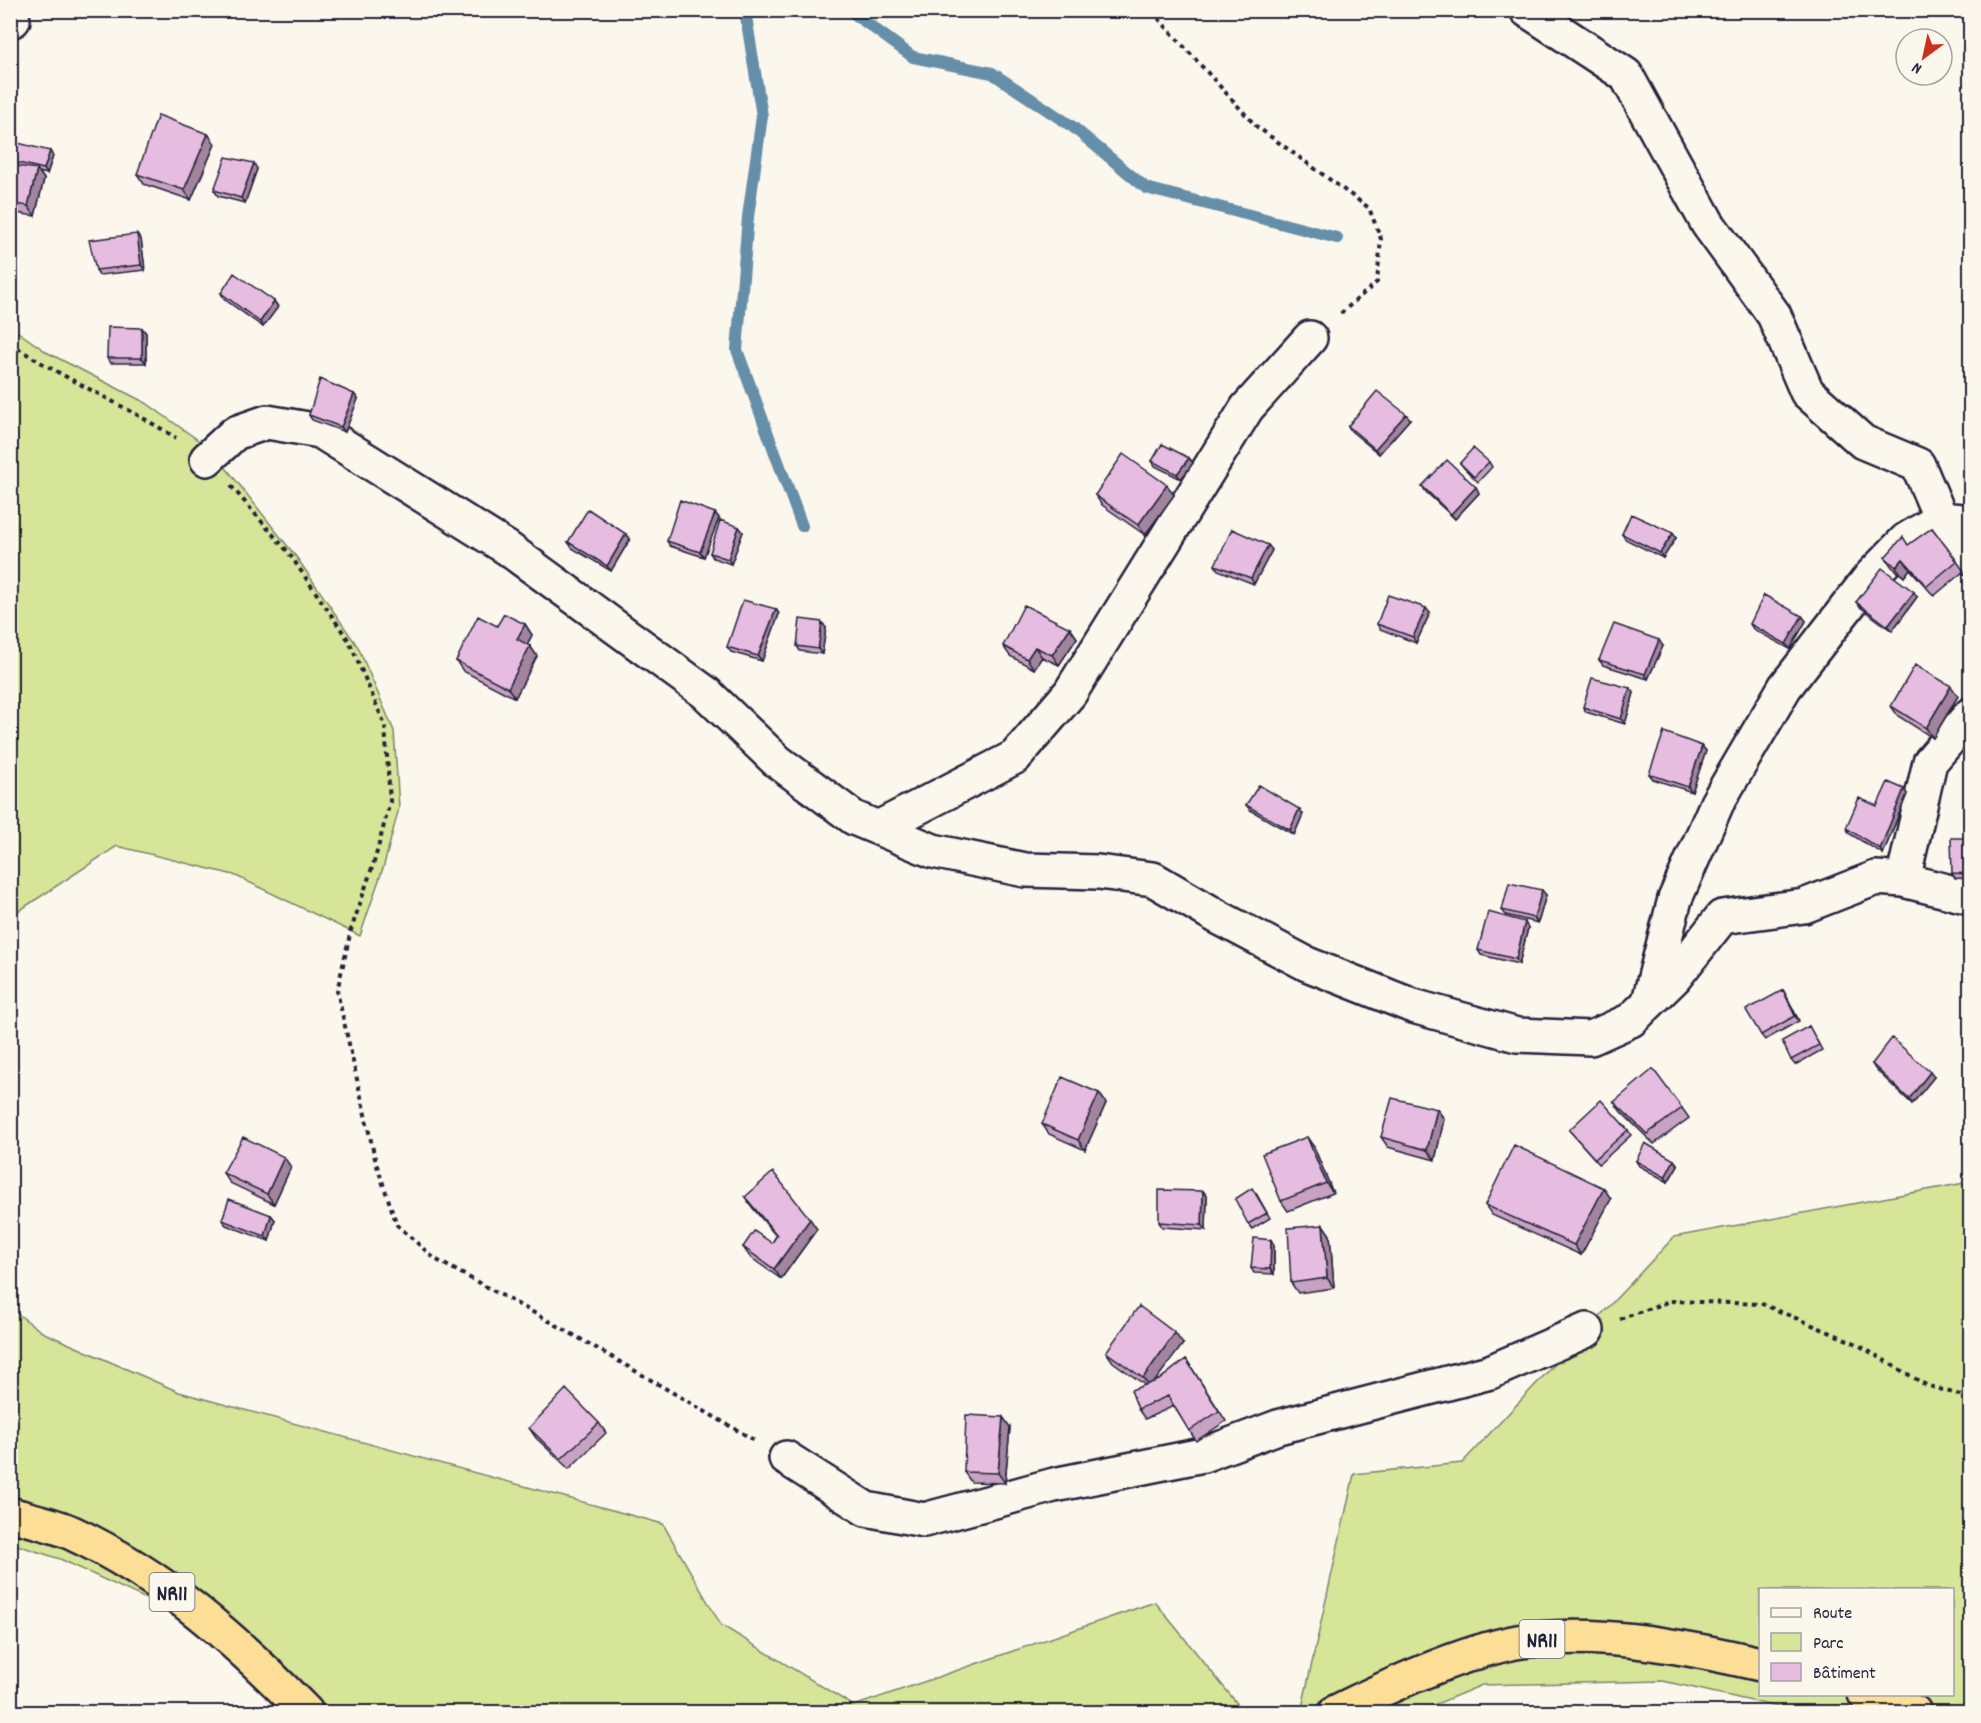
<svg xmlns="http://www.w3.org/2000/svg" width="1981" height="1723" viewBox="0 0 1981 1723" font-family="Dekko,sans-serif">
	<style>
		.green { fill: #d6e598; stroke: #7c846a; stroke-width: 1.5; fill-rule: evenodd }
		.lines { fill: none; stroke-linecap: round; stroke-linejoin: round }
		.stream { stroke: #658fa9; stroke-width: 12 }
		.minor-casing { stroke: #22223b; stroke-width: 38 }
		.trunk-casing { stroke: #22223b; stroke-width: 38 }
		.path { stroke: #22223b; stroke-width: 4; stroke-dasharray: 4.5 4.5; stroke-linecap: butt }
		.minor { stroke: #fbf7ec; stroke-width: 33 }
		.trunk { stroke: #fcde96; stroke-width: 33 }
		.wall { fill: #c7a2c2; stroke: #22223b; stroke-width: 1.5 }
		.shaded-wall { fill: #a2849e; stroke: #22223b; stroke-width: 1.5 }
		.building { fill: #e7bce1; stroke: #22223b; stroke-width: 1.5 }
		.labels { text-anchor: middle; stroke-width: 4.5; stroke-linejoin: round; paint-order: stroke }
		.shield { fill: #fbf7ec; stroke: #636270; stroke-width: 1.5 }
		.shield-label { font-size: 22px; font-weight: bold; fill: #22223b }
	</style>
	<rect width="100%" height="100%" fill="#fbf7ec"/>
	<filter id="ink" filterUnits="userSpaceOnUse"><feTurbulence type="fractalNoise" baseFrequency=".0167" numOctaves="2"/><feDisplacementMap in="SourceGraphic" scale="12" xChannelSelector="R" yChannelSelector="G"/><feConvolveMatrix kernelMatrix="1 2 1 2 8 2 1 2 1" color-interpolation-filters="sRGB"/></filter>
	<g filter="url(#ink)">
		<path class="green" d="M11 327 48 353 146 403 212 450 297 558 358 647 394 731 399 808 384 865 360 936 234 875 117 846 11 916Z
			M1970 1182V1712H1800L1663 1681 1482 1685 1417 1712H1301L1354 1474 1462 1463 1674 1237ZM1760 1590H1952V1694H1760Z
			M10 1308 42 1332 179 1392 663 1524 721 1625 854 1706 1155 1602 1244 1712H287L198 1623 60 1559 11 1543Z"/>
		<g class="lines">
			<path class="stream" d="M745 10 762 116 748 217 737 350 802 526
				M849 10 913 57 992 73 1073 127 1146 188 1337 238"/>
			<g class="minor-casing">
				<path id="minor" d="M1527 10 1626 75 1708 224 1774 315 1807 392 1863 442 1918 465 1941 519 1970 557
					M10 21 13 20
					M207 459 235 433 267 422 320 431 507 548 706 693 777 761 854 818 933 851 1025 870 1098 872 1153 879 1218 917 1307 964 1413 1006 1517 1035 1591 1038 1631 1020 1674 978 1722 917 1804 906 1876 878 1903 880 1970 897
					M878 828 1015 757 1070 693 1247 408 1310 338
					M1903 880 1930 762 1970 715
					M1649 1001 1675 899 1717 803 1785 687 1871 576 1906 540 1941 519 1962 521
					M786 1458 866 1509 924 1520 1054 1485 1203 1455 1278 1427 1490 1372 1587 1330"/>
			</g>
			<g class="trunk-casing">
				<path id="trunk" d="M10 1514C30 1520 53 1524 72 1533 163 1575 237 1641 306 1712
					M1865 1694 1914 1712
					M1336 1712C1390 1685 1478 1644 1538 1639 1610 1632 1691 1648 1760 1664"/>
			</g>
			<path class="path" d="M1155 10 1158 18 1256 126 1369 208 1381 239 1377 282 1340 314
				M10 343C63 379 122 403 176 438
				M231 486 288 552 349 641 385 725 390 802 375 859 351 930 337 991 376 1163 397 1225 435 1259 560 1327 754 1440
				M1620 1319 1670 1301 1762 1304 1855 1343 1926 1385 1970 1398"/>
			<use href="#minor" class="minor"/>
			<use href="#trunk" class="trunk"/>
		</g>
		<path class="wall" d="M208 134 215 144 191 200 144 184 137 174Z
			M10 141 53 156 47 174 39 172 44 179 35 216 10 212Z
			M257 169 245 203 218 196 214 190Z
			M137 234 141 239 145 270 99 275 96 270Z
			M221 293 274 301 278 307 263 327 224 299Z
			M142 328 146 333V363H111L107 358Z
			M354 394 358 399 345 432 312 420 309 415Z
			M1410 419 1379 454 1351 431 1348 426Z
			M1189 458 1193 463 1181 479 1155 466 1152 461Z
			M1489 462 1492 467 1478 482 1464 468 1460 463Z
			M1422 486 1476 487 1479 493 1455 519 1426 492Z
			M1095 495H1174L1145 535 1102 505Z
			M715 513 719 518 704 557 670 546 667 541Z
			M739 527 743 532 731 564 713 558 710 553Z
			M1932 528 1964 571 1934 596 1910 569 1904 577 1892 567 1885 557 1908 545Z
			M1622 534 1676 538 1663 558 1625 539Z
			M630 539 611 571 572 548 568 542Z
			M1268 545 1272 550 1254 584 1218 570 1215 565Z
			M1917 597 1892 631 1860 607 1856 602Z
			M776 609 779 614 762 661 731 652 727 647Z
			M1430 613 1416 643 1380 629 1377 624Z
			M1802 616 1806 621 1790 649 1753 629 1750 624Z
			M525 624 532 635 527 645 530 646 537 656 515 698 463 671 456 661 497 626Z
			M826 628 822 654 800 651 797 646Z
			M1070 628 1077 638 1059 665 1042 657 1034 669 1010 656 1003 646Z
			M1663 646 1648 679 1603 665 1599 660Z
			M1634 693 1625 724 1586 712 1583 707Z
			M1958 696 1933 738 1898 716 1891 706Z
			M1702 746 1706 751 1692 792 1653 779 1649 774Z
			M1971 793V821L1967 820 1964 815Z
			M1907 794 1883 854 1850 834 1846 828 1877 806Z
			M1246 805 1299 809 1303 814 1294 835 1250 810Z
			M1971 838V879L1955 878 1952 873Z
			M1546 895 1538 923 1506 915 1502 910Z
			M1528 928 1519 964 1481 955 1478 950Z
			M1783 990 1786 995 1799 1021 1765 1040 1761 1035Z
			M1809 1026 1822 1050 1795 1065 1791 1060Z
			M1872 1064 1934 1077 1912 1104 1875 1069Z
			M1099 1093 1106 1103 1085 1150 1049 1134 1042 1124Z
			M1614 1102 1682 1108 1689 1118 1654 1144 1621 1112Z
			M1437 1109 1444 1119 1435 1160 1388 1147 1381 1137Z
			M1569 1130H1628L1631 1135 1599 1164Z
			M1314 1147 1333 1193 1288 1211 1281 1201Z
			M1636 1161 1678 1165 1668 1182 1639 1166Z
			M291 1167 274 1204 230 1183 223 1173Z
			M1203 1191 1207 1196 1206 1230 1162 1227 1159 1222Z
			M1256 1193 1270 1218 1252 1229 1248 1224Z
			M745 1197 817 1229 781 1279 750 1257 743 1247 772 1243 776 1236 752 1207Z
			M1611 1199 1581 1255 1492 1215 1485 1205Z
			M271 1215 275 1220 269 1241 226 1225 222 1220Z
			M1323 1225 1330 1235 1334 1288 1298 1293 1291 1283Z
			M1271 1240 1274 1245V1274L1254 1273 1251 1268Z
			M1183 1344 1154 1381 1159 1380 1186 1359 1226 1421 1196 1441 1174 1406 1145 1419 1138 1409 1145 1385 1113 1362 1106 1352Z
			M599 1423 606 1433 569 1469 536 1438 529 1428Z
			M1010 1427 1005 1483 971 1482 964 1472Z"/>
		<path class="shaded-wall" d="M208 134 215 144 191 200 184 190Z
			M50 151 53 156 47 174 44 169Z
			M254 163 257 169 245 203 241 198Z
			M37 169 44 179 35 216 28 206Z
			M137 234 141 239 145 270 141 265Z
			M274 301 278 307 263 327 260 322Z
			M142 328 146 333V363L142 358Z
			M354 394 358 399 345 432 341 427Z
			M1406 414 1410 419 1379 454 1375 449Z
			M1189 458 1193 463 1181 479 1177 474Z
			M1167 485 1174 495 1145 535 1138 525Z
			M1476 487 1479 493 1455 519 1451 514Z
			M715 513 719 518 704 557 700 552Z
			M739 527 743 532 731 564 728 559Z
			M1673 533 1676 538 1663 558 1660 553Z
			M626 534 630 539 611 571 607 566Z
			M1268 545 1272 550 1254 584 1251 578Z
			M1903 559 1910 569 1904 577 1896 567Z
			M1914 592 1917 597 1892 631 1888 626Z
			M1426 608 1430 613 1416 643 1413 637Z
			M776 609 779 614 762 661 758 656Z
			M1802 616 1806 621 1790 649 1786 644Z
			M822 622 826 628 822 654 818 649Z
			M525 624 532 635 524 650 517 639Z
			M1070 628 1077 638 1059 665 1052 655Z
			M1659 640 1663 646 1648 679 1645 674Z
			M530 646 537 656 515 698 508 688Z
			M1035 647 1042 657 1034 669 1027 659Z
			M1951 686 1958 696 1933 738 1926 728Z
			M1630 688 1634 693 1625 724 1621 719Z
			M1702 746 1706 751 1692 792 1688 787Z
			M1904 789 1907 794 1883 854 1880 849Z
			M1299 809 1303 814 1294 835 1290 830Z
			M1542 890 1546 895 1538 923 1534 918Z
			M1525 922 1528 928 1519 964 1516 959Z
			M1783 990 1786 995 1799 1021 1795 1016Z
			M1930 1072 1934 1077 1912 1104 1909 1099Z
			M1099 1093 1106 1103 1085 1150 1078 1140Z
			M1437 1109 1444 1119 1435 1160 1427 1150Z
			M1307 1137 1314 1147 1333 1193 1326 1183Z
			M284 1157 291 1167 274 1204 267 1194Z
			M1674 1160 1678 1165 1668 1182 1665 1177Z
			M1604 1188 1611 1199 1581 1255 1574 1245Z
			M1203 1191 1207 1196 1206 1230 1202 1225Z
			M271 1215 275 1220 269 1241 265 1236Z
			M810 1219 817 1229 781 1279 774 1269Z
			M1323 1225 1330 1235 1334 1288 1327 1278Z
			M1271 1240 1274 1245V1274L1270 1269Z
			M1175 1333 1183 1344 1150 1388 1143 1378Z
			M1003 1417 1010 1427 1005 1483 998 1473Z"/>
		<path class="building" d="M158 115 208 134 184 190 137 174Z
			M10 141 50 151 44 169 10 161Z
			M226 157 254 163 241 198 214 190Z
			M10 165 37 169 28 206 10 203Z
			M137 234 141 265 96 270 89 240Z
			M234 273 274 301 260 322 221 293Z
			M108 327 142 328V358H107Z
			M320 379 354 394 341 427 309 415Z
			M1377 391 1406 414 1375 449 1348 426Z
			M1162 444 1189 458 1177 474 1152 461Z
			M1473 448 1489 462 1474 477 1460 463Z
			M1123 454 1167 485 1138 525 1095 495Z
			M1447 460 1476 487 1451 514 1422 486Z
			M680 500 715 513 700 552 667 541Z
			M588 509 626 534 607 566 568 542Z
			M1631 514 1673 533 1660 553 1622 534Z
			M720 520 739 527 728 559 710 553Z
			M1932 528 1957 561 1927 586 1903 559 1896 567 1885 557 1903 537 1908 545Z
			M1232 529 1268 545 1251 578 1215 565Z
			M1882 568 1914 592 1888 626 1856 602Z
			M1388 595 1426 608 1413 637 1377 624Z
			M1764 595 1802 616 1786 644 1750 624Z
			M743 600 776 609 758 656 727 647Z
			M1024 605 1070 628 1052 655 1035 647 1027 659 1003 646Z
			M504 614 525 624 517 639 530 646 508 688 456 661 478 616 497 626Z
			M800 619 822 622 818 649 797 646Z
			M1614 624 1659 640 1645 674 1599 660Z
			M1915 665 1951 686 1926 728 1891 706Z
			M1592 678 1630 688 1621 719 1583 707Z
			M1664 732 1702 746 1688 787 1649 774Z
			M1888 782 1904 789 1880 849 1846 828 1859 798 1877 806Z
			M1259 785 1299 809 1290 830 1246 805Z
			M1970 793H1971V817L1964 815Z
			M1951 838H1971V874L1952 873Z
			M1509 883 1542 890 1534 918 1502 910Z
			M1488 912 1525 922 1516 959 1478 950Z
			M1783 990 1795 1016 1761 1035 1746 1010Z
			M1809 1026 1819 1045 1791 1060 1782 1041Z
			M1892 1038 1930 1072 1909 1099 1872 1064Z
			M1653 1069 1682 1108 1647 1134 1614 1102Z
			M1062 1077 1099 1093 1078 1140 1042 1124Z
			M1392 1098 1437 1109 1427 1150 1381 1137Z
			M1601 1100 1628 1130 1595 1159 1569 1130Z
			M243 1137 284 1157 267 1194 223 1173Z
			M1307 1137 1326 1183 1281 1201 1262 1154Z
			M1645 1143 1674 1160 1665 1177 1636 1161Z
			M1514 1145 1604 1188 1574 1245 1485 1205Z
			M773 1172 810 1219 774 1269 743 1247 754 1231 772 1243 777 1235 745 1197Z
			M1252 1188 1267 1213 1248 1224 1235 1199Z
			M1159 1190 1203 1191 1202 1225 1159 1222Z
			M229 1199 271 1215 265 1236 222 1220Z
			M1323 1225 1327 1278 1291 1283 1288 1228Z
			M1254 1238 1271 1240 1270 1269 1251 1268Z
			M1139 1306 1175 1333 1143 1378 1106 1352Z
			M1186 1359 1219 1411 1189 1431 1168 1396 1138 1409 1131 1390 1159 1380Z
			M566 1389 599 1423 561 1459 529 1428Z
			M966 1415 1003 1417 998 1473 964 1472Z"/>
	</g>
	<g class="labels">
		<g class="shield">
			<rect x="149.5" y="1573" width="45" height="38" rx="4.5"/>
			<rect x="1519.5" y="1620" width="45" height="38" rx="4.5"/>
		</g>
		<g class="shield-label">
			<text x="172" y="1600">NR11</text>
			<text x="1542" y="1647">NR11</text>
		</g>
	</g>
	<rect width="1981" height="1723" fill="none" stroke="#fbf7ec" stroke-width="36"/>
	<rect x="18" y="18" width="1945" height="1687" fill="none" stroke="#22223b" stroke-width="2" filter="url(#ink)"/>
	<rect x="1759" y="1588" width="195" height="108" fill="#fbf7ec" stroke="#a4a2a5" stroke-width="1.5"/>
	<rect x="1771" y="1608" width="30" height="9" fill="#fbf7ec" stroke="#a4a2a5" stroke-width="1.5"/>
	<text x="1813" y="1618" font-size="18" fill="#22223b">Route</text>
	<rect x="1771" y="1633" width="30" height="18" fill="#d6e598" stroke="#a4a2a5" stroke-width="1.5"/>
	<text x="1813" y="1648" font-size="18" fill="#22223b">Parc</text>
	<rect x="1771" y="1663" width="30" height="18" fill="#e7bce1" stroke="#a4a2a5" stroke-width="1.5"/>
	<text x="1813" y="1678" font-size="18" fill="#22223b">Bâtiment</text>
	<g transform="translate(1924 57) rotate(213)"><circle r="28" fill="#fbf7ec" stroke="#a4a2a5" stroke-width="1.5"/>
	<path d="M0-4.5L10 22L0 15L-10 22Z" fill="#c8321e"/>
	<text y="-9" font-size="16" font-weight="bold" text-anchor="middle" fill="#22223b">N</text>
	</g>
</svg>
